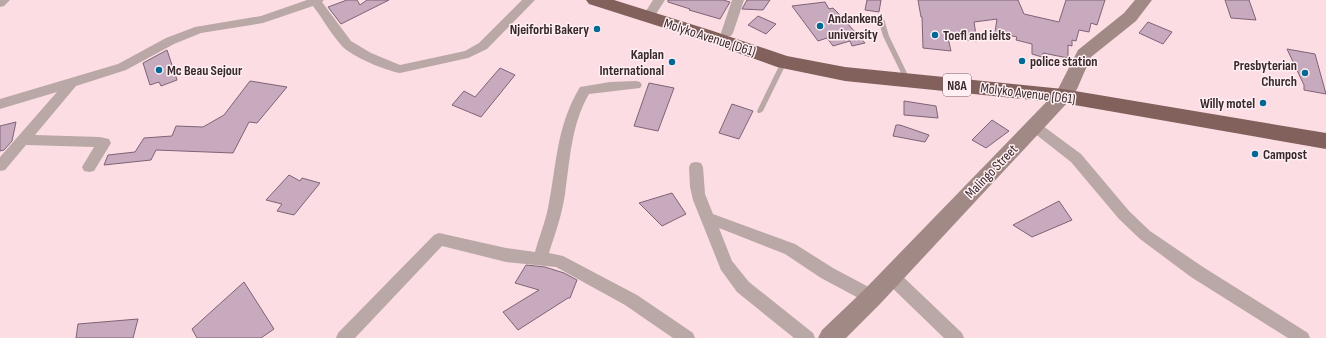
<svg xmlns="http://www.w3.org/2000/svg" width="1326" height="338" viewBox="0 0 1326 338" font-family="'Sofia Sans Condensed',sans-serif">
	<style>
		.building { fill: #c7aabe; stroke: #7e6375 }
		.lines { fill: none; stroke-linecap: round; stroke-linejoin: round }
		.lane { fill: #b9a8a5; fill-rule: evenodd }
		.street { fill: #b9a8a5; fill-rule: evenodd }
		.secondary { fill: #a18986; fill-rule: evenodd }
		.highway { fill: #82615c; fill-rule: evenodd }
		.poi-dot { fill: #026896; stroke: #ffeff2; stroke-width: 1.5 }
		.labels { text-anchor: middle; stroke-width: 3; stroke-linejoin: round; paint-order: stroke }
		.shield { fill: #ffeff2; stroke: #746468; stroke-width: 1 }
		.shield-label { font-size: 13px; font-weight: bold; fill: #38292d }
		.poi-label { font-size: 14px; font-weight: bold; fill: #38292d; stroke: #ffeff2; text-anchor: start }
		.street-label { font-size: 14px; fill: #38292d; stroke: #ffeff2 }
	</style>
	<rect width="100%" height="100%" fill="#fcdde4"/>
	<path class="building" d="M347 0H357L360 5 367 0H389L341 24 328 7Z
		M668 0H723L730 2 720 19 689 10 690 9 668 2Z
		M747 0H770L763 10 742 9Z
		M867 0H881L879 12 865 10Z
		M918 0H1018L1024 14 1059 22 1066 0H1105L1097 25 1091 23 1089 32 1079 30 1076 41 1072 40V46L1068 45V58L1043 53 1042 57 1032 54V44L1016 40 1017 37 995 32 997 19 974 22 977 41 948 38 951 51 923 48 922 17H921Z
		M1225 0H1249L1256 20 1231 18Z
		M825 2 829 9 833 8 838 13 865 43 852 46 850 41 833 46 827 38 818 41 792 6Z
		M758 16 776 24 766 34 748 25Z
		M1148 22 1172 32 1163 44 1139 33Z
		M1287 49 1315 54 1326 94 1304 90V85Z
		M167 50 177 80 161 86 159 82 150 85 143 63Z
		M500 68 515 75 481 117 452 105 464 91 475 97Z
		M250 81 287 87 257 123 249 122 233 153 156 150 151 160 104 165 108 155 135 152 144 138 172 136 176 126 203 127 224 115Z
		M649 83 674 88 658 131 634 126Z
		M904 101 936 106 938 118 904 115Z
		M732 104 753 111 739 139 719 133Z
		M992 120 1009 131 986 148 972 140Z
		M16 122 12 141 4 150 0 151V126Z
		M896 125H900L929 135 925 142 893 136Z
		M289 175 300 181 302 178 320 183 294 215 277 211 282 204 266 200Z
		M672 193 686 214 662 226 639 203Z
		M1059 201 1072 220 1032 237 1013 225Z
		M526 265 545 267 564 273 577 280 570 298H568L518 330 503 312 539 290 515 283Z
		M244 282 274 329 261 338H197L192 329Z
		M138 319 133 338H76L78 324Z"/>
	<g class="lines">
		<path class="lane" d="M881 17 884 19 889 36 907 73 906 75H902L883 36 878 19Z
			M784 60 787 62 763 111 760 113H758L757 111 781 62Z"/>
		<path class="street" d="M0 0H10L4 6 0 7Z
			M307 0H324L322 2 351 41 371 53 400 65 465 51 479 43 522 0H535L487 49 468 58 400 73C386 71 351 56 342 46 331 34 323 19 313 6L263 23 201 33 174 44 126 70 76 86 35 135 100 137 109 139 111 143 94 171 89 172 84 171 82 167 94 147 26 145 5 170 0 171V157L57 92 0 109V99L118 64 166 38 195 27 261 16Z
			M653 0H665L656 14H648L646 11Z
			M732 0H744L733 33 731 36H723L721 33Z
			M636 81 640 82 642 85 640 88 589 94C571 125 570 160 565 194 562 215 555 234 549 253L563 256 637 295 693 333 695 338H673L625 305 556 267 506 262 442 246 355 338H336L338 333 434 235 439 233 506 248 535 252C539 237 545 223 548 208 557 163 556 127 580 87L610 82Z
			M1034 121 1039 123 1081 154 1129 211 1150 231 1203 267 1308 333 1310 338H1288L1191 277 1140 239 1119 219 1071 162 1029 129 1027 126 1029 123Z
			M696 162 701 163 703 167 705 194 713 214 795 244 833 268 878 292 880 297 878 302 872 304 866 302 821 278 785 254 719 228 732 261 749 282 813 333 815 338H794L737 292 721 270 693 200 690 187 689 167 691 163Z
			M891 269 897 271 962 333 964 338H944L885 281 883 276 885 271Z"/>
		<path class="secondary" d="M1135 0H1152L1136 21 1091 57 1077 89 1069 101 880 304 846 338H818L822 330 864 290 1057 91 1078 50 1124 13Z"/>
		<path class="highway" d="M586 0H614L713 31 787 56 845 67 1063 89 1326 133V149L1063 103 845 81 777 67 699 39 589 4Z"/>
	</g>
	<g class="poi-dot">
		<circle cx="820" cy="26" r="4"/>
		<circle cx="597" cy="29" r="4"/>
		<circle cx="935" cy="35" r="4"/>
		<circle cx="1022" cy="61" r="4"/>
		<circle cx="672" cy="62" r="4"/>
		<circle cx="159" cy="70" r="4"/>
		<circle cx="1305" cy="73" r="4"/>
		<circle cx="1263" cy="103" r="4"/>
		<circle cx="1255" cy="154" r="4"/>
	</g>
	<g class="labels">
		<rect class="shield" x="943" y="74" width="28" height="22" rx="3"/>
		<g class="shield-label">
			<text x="957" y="90">N8A</text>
		</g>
		<g class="poi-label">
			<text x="828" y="23">Andankeng<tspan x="828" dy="16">university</tspan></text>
			<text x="589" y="34" text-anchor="end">Njeiforbi Bakery</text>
			<text x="943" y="40">Toefl and ielts</text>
			<text x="664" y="59" text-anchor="end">Kaplan<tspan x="664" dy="16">International</tspan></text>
			<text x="1030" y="66">police station</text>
			<text x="1297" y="70" text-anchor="end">Presbyterian<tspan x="1297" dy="16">Church</tspan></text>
			<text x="167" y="75">Mc Beau Sejour</text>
			<text x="1255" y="108" text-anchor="end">Willy motel</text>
			<text x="1263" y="159">Campost</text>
		</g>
		<g class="street-label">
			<text transform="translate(710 37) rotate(18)" y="5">Molyko Avenue (D61)</text>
			<text transform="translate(1028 93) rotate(7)" y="5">Molyko Avenue (D61)</text>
			<text transform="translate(991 171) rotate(-46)" y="5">Malingo Street</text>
		</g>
	</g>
</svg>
